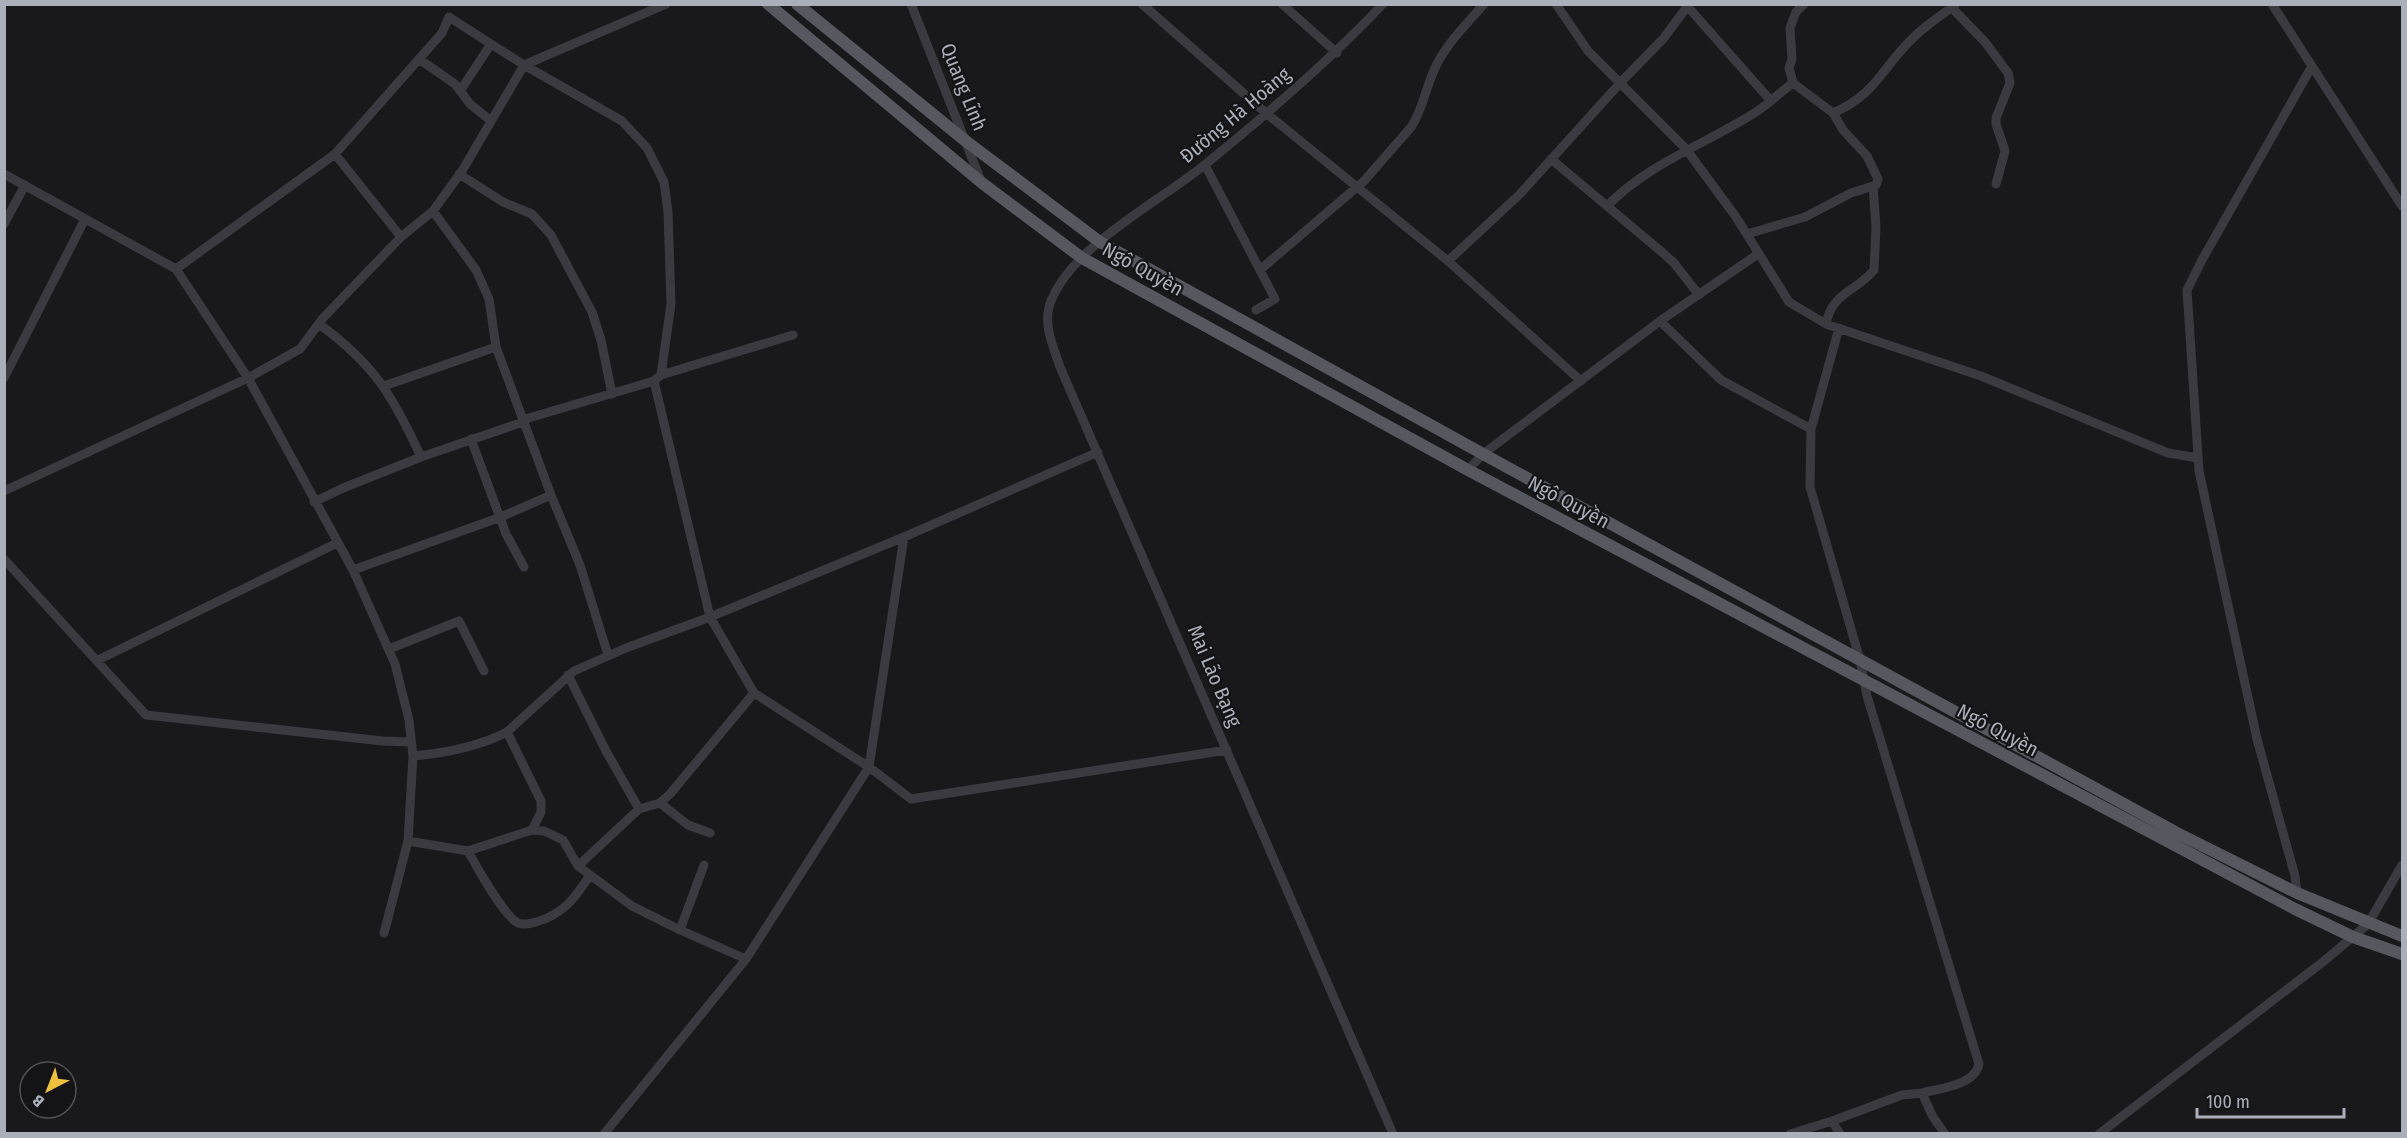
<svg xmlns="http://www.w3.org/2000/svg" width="2407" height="1138" viewBox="0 0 2407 1138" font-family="'Fira Sans Condensed',sans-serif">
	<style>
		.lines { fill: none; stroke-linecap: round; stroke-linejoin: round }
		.minor { stroke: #3a3a40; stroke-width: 9 }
		.major { stroke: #56575f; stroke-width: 12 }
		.labels { text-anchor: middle; stroke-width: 4.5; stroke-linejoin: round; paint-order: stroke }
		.street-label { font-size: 20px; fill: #abafba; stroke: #141416 }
	</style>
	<rect width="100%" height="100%" fill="#19191b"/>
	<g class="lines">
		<path class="minor" d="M911 4 981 181
			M1142 4 1266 113 1448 261 1520 194 1621 82 1663 39 1689 4
			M1282 4 1337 53
			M1383 4C1328 62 1268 113 1207 163 1161 201 1073 245 1051 301 1042 323 1053 346 1060 367L1393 1134
			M1556 4 1588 51 1686 149 1736 217 1789 302 1826 324 1981 376 2168 453 2198 458
			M2272 4 2402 206
			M1688 7 1771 101
			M1952 8 1985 42 2008 73 2010 83 1996 118V124L2005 151 1996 184
			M419 59 455 84 470 104 491 121
			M460 91 491 44
			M1833 113C1876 95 1882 67 1914 37 1926 25 1942 15 1955 5
			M335 154 401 237
			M1551 159 1663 253 1674 263 1699 295
			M1205 165 1275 299 1256 310
			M4 174 176 269 248 378 353 570 395 664 409 720 413 756 408 841 468 851 532 830 544 831 563 840 578 866 639 809 660 803 670 794 754 693 710 617 904 537 1098 452
			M459 174 503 202 532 214 551 235 592 312 601 340 612 394
			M1607 206C1649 163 1706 144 1756 112 1769 104 1780 92 1793 83L1789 68 1792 59 1790 28 1796 12 1804 4
			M4 224 25 185
			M1747 234 1805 217 1851 193 1876 185 1878 179 1867 156 1843 130 1833 113 1793 83
			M1448 261 1581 381
			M176 269 335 154 442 33 449 17 524 65 622 121 647 148 664 182 668 212 671 304 661 375 654 381 710 617 626 648 574 671 507 732C478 747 446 753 413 756
			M1261 269 1364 181 1412 126C1423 108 1426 87 1435 68 1446 44 1466 25 1484 4
			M1660 321 1721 380 1811 429 1839 328
			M319 324C374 364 393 396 421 457
			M1826 324C1832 292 1856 292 1874 270L1876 227 1873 186
			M661 375 793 335
			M4 378 85 219
			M384 386 496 347
			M522 420 654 381
			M1811 429 1810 487 1860 660 1867 696 1979 1064C1974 1086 1940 1088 1922 1093
			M471 439 506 534 524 567
			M1468 470 1483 454 1660 321 1758 254
			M4 491 248 378 300 349 323 318 401 237 433 211 462 171 524 65 666 4
			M551 495 580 565 608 655
			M314 502 343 488 421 457 523 422
			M4 559 146 715 383 741 411 742
			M353 570 501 517 551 495 496 347 489 299 476 270 433 211
			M389 649 459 621 484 671
			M98 660 337 543
			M568 675 606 751 639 809
			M754 693 869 767 911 799 1227 750
			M507 732 541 801V812L532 830
			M660 803 688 825 710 833
			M468 851C476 866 504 916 518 923 524 925 530 924 536 922 564 914 575 898 590 875
			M578 866 632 906 680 930 746 959
			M2297 893 2295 876 2257 739 2199 471 2187 290 2202 260 2312 66
			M680 930 704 865
			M384 933 408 841
			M1832 1121 1840 1134
			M604 1134 746 959 869 767 904 537
			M1790 1134 1832 1121 1902 1095 1922 1093 1933 1117 1945 1134
			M2099 1134 2324 961 2368 924 2402 865"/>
		<path class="major" d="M768 4 982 183 1082 258 1468 470 2295 909 2353 937 2402 954
			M797 4 967 142 1100 242 1483 454 2179 834 2297 893 2402 936"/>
	</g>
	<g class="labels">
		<g class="street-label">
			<text transform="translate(964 87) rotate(68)" y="7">Quang Lĩnh</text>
			<text transform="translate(1235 115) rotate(-40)" y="7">Đường Hà Hoàng</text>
			<text transform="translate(1143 269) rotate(29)" y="7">Ngô Quyền</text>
			<text transform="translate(1569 502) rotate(28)" y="7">Ngô Quyền</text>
			<text transform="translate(1215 676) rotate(67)" y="7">Mai Lão Bạng</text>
			<text transform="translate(1998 730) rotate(28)" y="7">Ngô Quyền</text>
		</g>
	</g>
	<rect width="2407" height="1138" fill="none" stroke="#abafba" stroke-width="12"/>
	<g transform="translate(48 1090) rotate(222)"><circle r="28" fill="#141416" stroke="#505258" stroke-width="1.5"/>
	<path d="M0-4.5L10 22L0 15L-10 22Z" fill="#eec03e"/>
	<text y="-9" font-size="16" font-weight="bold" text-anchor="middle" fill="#abafba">B</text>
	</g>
	<path d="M2197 1108v9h147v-9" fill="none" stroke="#abafba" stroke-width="3"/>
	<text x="2206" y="1108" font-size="18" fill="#abafba" stroke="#141416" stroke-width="4.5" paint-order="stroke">100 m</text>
</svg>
